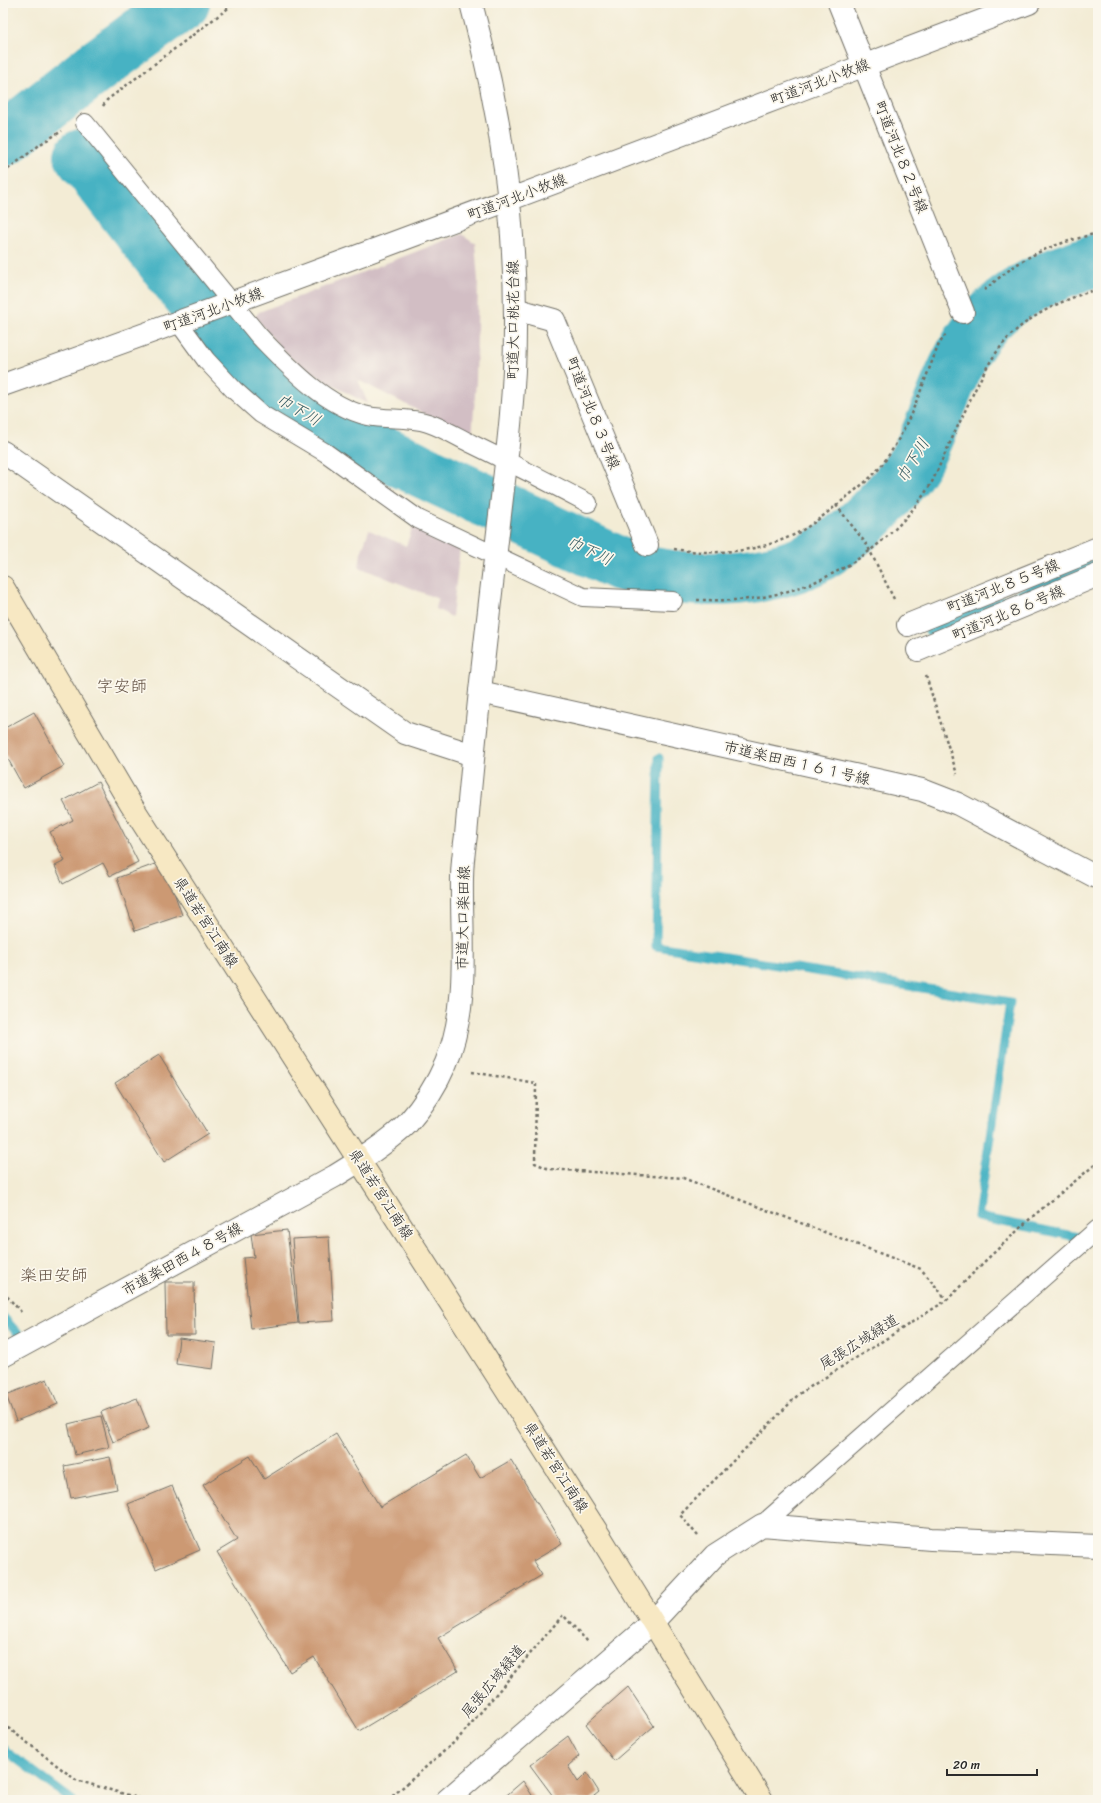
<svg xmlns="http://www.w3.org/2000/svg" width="1101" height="1803" viewBox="0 0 1101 1803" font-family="Sriracha,'Klee One',sans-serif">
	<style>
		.industrial { fill: #d2bec4 }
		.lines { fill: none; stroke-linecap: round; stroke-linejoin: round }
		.stream { stroke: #46b2c3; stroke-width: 9 }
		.river { stroke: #46b2c3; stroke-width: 54 }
		.building { fill: #cc9973 }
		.service-casing { stroke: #716f66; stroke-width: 20 }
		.minor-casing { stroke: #716f66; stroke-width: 24 }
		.tertiary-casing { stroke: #716f66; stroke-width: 24 }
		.secondary-casing { stroke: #716f66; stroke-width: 24 }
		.path { stroke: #716f66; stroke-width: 2.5; stroke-dasharray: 3 3; stroke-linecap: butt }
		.service { stroke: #fff; stroke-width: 18 }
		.minor { stroke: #fff; stroke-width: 22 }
		.tertiary { stroke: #fff; stroke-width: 22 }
		.secondary { stroke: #f7e8c3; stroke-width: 22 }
		.labels { text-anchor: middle; stroke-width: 3.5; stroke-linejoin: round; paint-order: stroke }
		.street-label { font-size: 15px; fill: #2b2b2b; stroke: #fbf7ec }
		.water-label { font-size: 16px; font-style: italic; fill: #345a60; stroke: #fbf7ec }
		.quarter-label { font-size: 17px; fill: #635244; stroke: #fbf7ec }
	</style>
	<rect width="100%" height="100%" fill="#fbf7ec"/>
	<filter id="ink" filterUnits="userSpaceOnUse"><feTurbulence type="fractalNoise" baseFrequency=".025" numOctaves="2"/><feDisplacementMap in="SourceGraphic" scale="8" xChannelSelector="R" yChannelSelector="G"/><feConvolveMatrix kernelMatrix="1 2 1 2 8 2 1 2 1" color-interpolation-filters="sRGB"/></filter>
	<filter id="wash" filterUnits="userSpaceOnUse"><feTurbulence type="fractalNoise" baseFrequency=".012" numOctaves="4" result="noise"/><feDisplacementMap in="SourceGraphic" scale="16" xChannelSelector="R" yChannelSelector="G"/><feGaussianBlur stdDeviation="0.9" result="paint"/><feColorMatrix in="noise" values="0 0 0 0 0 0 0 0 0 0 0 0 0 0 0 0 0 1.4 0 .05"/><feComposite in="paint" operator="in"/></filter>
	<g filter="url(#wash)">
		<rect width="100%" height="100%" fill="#f3ecd5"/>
		<path class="industrial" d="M462 234 475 243 478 280 476 381 472 438 358 380 368 404 325 381 295 361 284 352 255 317 259 312Z
			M413 526 460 548 452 617 436 609 438 599 359 567 361 553 369 530 406 546Z"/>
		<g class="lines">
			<path class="stream" d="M929 631 1098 562
				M659 758 656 946 1010 1002 978 1217 1098 1241
				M3 1317 21 1337
				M3 1749 72 1800"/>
			<path class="river" d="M3 140 96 67 183 3
				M81 156 247 369 268 391 291 409 620 564C631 567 642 571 653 574 703 583 768 581 814 558 835 547 854 531 871 514 887 498 903 481 915 461 939 417 948 367 980 328 1010 290 1053 274 1098 260"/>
		</g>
		<g id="blocks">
			<path class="building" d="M34 712 64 766 24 788 3 750V729Z
				M98 782 138 862 110 876 103 863 63 884 55 866 65 861 50 832 73 820 63 801Z
				M163 861 182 915 135 931 117 878Z
				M159 1055 208 1134 164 1162 115 1083Z
				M287 1230 298 1323 251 1329 243 1258 254 1257 251 1234Z
				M329 1237 334 1321 299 1323 292 1239Z
				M165 1282H194L195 1335H166Z
				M179 1338 216 1343 213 1369 176 1364Z
				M47 1379 58 1404 16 1421 6 1395Z
				M137 1398 149 1428 113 1442 101 1412Z
				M101 1416 109 1447 75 1455 68 1424Z
				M336 1434 380 1507 466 1455 480 1478 511 1460 562 1544 533 1561 542 1575 438 1638 458 1671 359 1731 314 1657 290 1672 217 1552 237 1540 203 1485 250 1456 264 1479Z
				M110 1457 117 1489 71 1498 64 1466Z
				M172 1486 200 1550 156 1569 128 1504Z
				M628 1687 654 1726 614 1761 586 1724Z
				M568 1736 579 1756 568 1766 578 1782 587 1773 599 1792 589 1800H556L530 1765Z
				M523 1781 535 1800H501Z"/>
		</g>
	</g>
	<g filter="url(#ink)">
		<use href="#blocks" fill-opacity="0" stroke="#716f66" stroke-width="1"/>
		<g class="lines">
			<g class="service-casing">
				<path id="service" d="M85 123 259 336C289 367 325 406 368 416 387 420 410 417 428 423 443 428 458 437 472 444 511 463 550 483 588 503
					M179 323 206 360 234 390 261 414 326 453 418 519 583 597 673 601
					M762 1525 1098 1229"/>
			</g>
			<g class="minor-casing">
				<path id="minor" d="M839 3 963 312
					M515 309 554 320 647 545
					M3 452 405 733 473 755
					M908 625 1098 548
					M918 650 1098 575
					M480 692 922 790 958 804 1098 878
					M3 1356 335 1176 359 1161
					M447 1800 652 1623 715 1555 762 1525 931 1539 1098 1546"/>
			</g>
			<g class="tertiary-casing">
				<path id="tertiary" d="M3 385C347 263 688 132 1029 3
					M359 1161C376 1149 393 1138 407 1124 422 1107 437 1084 446 1063 470 1004 461 939 462 878 462 864 464 849 466 835 474 743 484 651 495 559 503 483 515 407 515 331 516 217 501 113 471 3"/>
			</g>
			<g class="secondary-casing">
				<path id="secondary" d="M3 587 130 803 601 1538 762 1800"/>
			</g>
			<path class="path" d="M103 106 107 100 235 3
				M3 173 42 143 62 131
				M984 290C999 278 1014 265 1031 256 1052 245 1075 239 1098 233
				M836 505 867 545 895 601
				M674 549C715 556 764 552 801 531 815 523 829 511 842 501 857 488 873 478 884 462 909 428 923 383 939 344L947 333
				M697 600C714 600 732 601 749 599 824 590 893 547 932 482 943 458 954 434 965 411 977 385 989 359 1008 338 1029 315 1069 297 1098 289
				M926 676 957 774
				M472 1072 536 1083 535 1163 549 1169 683 1178 921 1269 947 1300
				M3 1292 23 1314
				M698 1536 680 1515 799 1394 947 1300 984 1262 1032 1217 1098 1162
				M3 1724 76 1780 145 1800
				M388 1800 458 1739 563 1615 588 1642"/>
			<use href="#service" class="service"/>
			<use href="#minor" class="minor"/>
			<use href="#tertiary" class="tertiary"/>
			<use href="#secondary" class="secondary"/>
		</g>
	</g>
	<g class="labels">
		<g class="street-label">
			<text transform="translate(820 82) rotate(-21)" y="5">町道河北小牧線</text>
			<text transform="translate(901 157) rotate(68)" y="5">町道河北８２号線</text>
			<text transform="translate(517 197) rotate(-21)" y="5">町道河北小牧線</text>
			<text transform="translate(213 310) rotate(-20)" y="5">町道河北小牧線</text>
			<text transform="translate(513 320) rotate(-90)" y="5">町道大口桃花台線</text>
			<text transform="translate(593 413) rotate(68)" y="5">町道河北８３号線</text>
			<text transform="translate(1003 586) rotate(-22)" y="5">町道河北８５号線</text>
			<text transform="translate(1008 613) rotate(-23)" y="5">町道河北８６号線</text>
			<text transform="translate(797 763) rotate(13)" y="5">市道楽田西１６１号線</text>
			<text transform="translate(463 918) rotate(-89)" y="5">市道大口楽田線</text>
			<text transform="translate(206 922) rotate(57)" y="5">県道若宮江南線</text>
			<text transform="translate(381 1194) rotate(57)" y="5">県道若宮江南線</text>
			<text transform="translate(182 1259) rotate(-29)" y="5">市道楽田西４８号線</text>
			<text transform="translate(859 1342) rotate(-32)" y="5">尾張広域緑道</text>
			<text transform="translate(556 1467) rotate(57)" y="5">県道若宮江南線</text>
			<text transform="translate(493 1681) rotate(-50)" y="5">尾張広域緑道</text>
		</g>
		<g class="water-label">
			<text transform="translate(299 409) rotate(30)" y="6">巾下川</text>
			<text transform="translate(912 460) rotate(-59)" y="6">巾下川</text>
			<text transform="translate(590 550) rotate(25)" y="6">巾下川</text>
		</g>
		<g class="quarter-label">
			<text x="122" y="692">字安師</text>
			<text x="54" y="1281">楽田安師</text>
		</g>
	</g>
	<rect width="1101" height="1803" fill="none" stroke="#fbf7ec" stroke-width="16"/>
	<path d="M947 1769v6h90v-6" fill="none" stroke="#2b2b2b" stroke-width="2"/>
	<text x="953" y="1769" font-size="12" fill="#2b2b2b" stroke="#fbf7ec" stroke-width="3" paint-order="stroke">20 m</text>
</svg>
